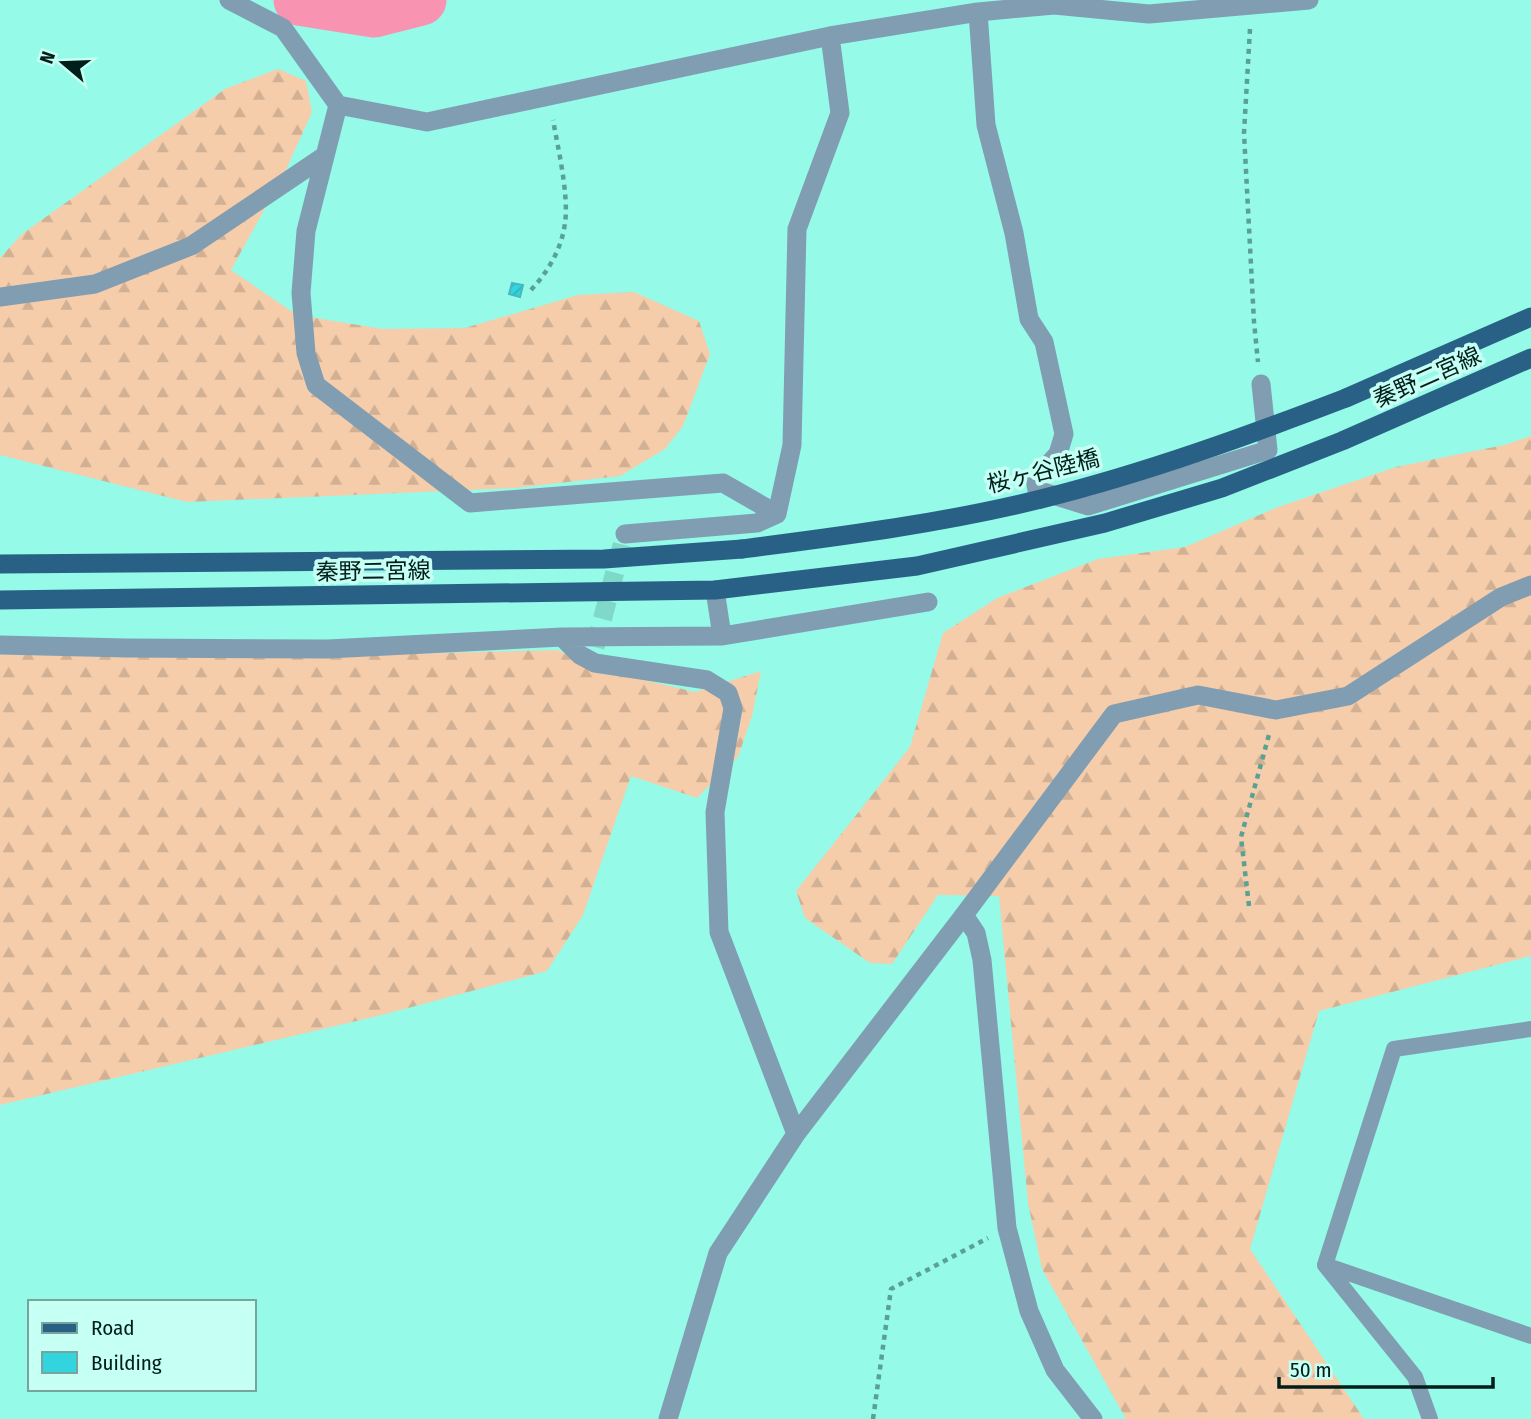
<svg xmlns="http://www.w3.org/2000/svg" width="1531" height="1419" viewBox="0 0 1531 1419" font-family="'Fira Sans Condensed','Noto Sans JP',sans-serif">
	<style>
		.forest { fill: url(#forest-firs) }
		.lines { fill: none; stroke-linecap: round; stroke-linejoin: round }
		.river { stroke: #f893b1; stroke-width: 51 }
		.building { fill: url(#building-hatch); stroke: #49b7bf; stroke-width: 2 }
		.minor-tunnel { stroke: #7fd9c9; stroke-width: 19; stroke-dasharray: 19 10; stroke-linecap: butt }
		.path { stroke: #59a195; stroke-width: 4.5; stroke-dasharray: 5 5; stroke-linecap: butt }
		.service { stroke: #819db2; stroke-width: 16 }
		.minor { stroke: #819db2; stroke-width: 19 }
		.primary { stroke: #296186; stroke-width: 19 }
		.primary-bridge { stroke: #296186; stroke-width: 19 }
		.labels { text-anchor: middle; stroke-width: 7; stroke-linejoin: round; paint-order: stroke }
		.street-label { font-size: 23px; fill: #001e1a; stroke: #c6fff4 }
	</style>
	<defs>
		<pattern id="forest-firs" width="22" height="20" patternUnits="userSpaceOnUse" patternTransform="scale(1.75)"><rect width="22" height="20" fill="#f6cdab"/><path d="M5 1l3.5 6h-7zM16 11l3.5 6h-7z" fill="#d1b093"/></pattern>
		<pattern id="building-hatch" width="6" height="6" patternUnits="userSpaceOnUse" patternTransform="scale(1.75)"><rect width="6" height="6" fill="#32d4de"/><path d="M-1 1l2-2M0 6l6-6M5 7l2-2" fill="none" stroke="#2ab6be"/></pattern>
	</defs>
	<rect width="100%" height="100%" fill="#95fae8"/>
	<path class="forest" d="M278 69 306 81 312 112 285 172 231 270 297 315 383 329 465 328 578 295 634 292 699 321 710 354 683 426 665 449 620 476 515 488 187 502 0 455V258L22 234 225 89Z
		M1531 436V956L1319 1011 1250 1249 1364 1419H1126L1042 1269 1028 1203 999 896 938 895 892 964 870 963 805 918 796 891 910 747 943 633 997 598 1098 559 1185 547 1278 507 1396 467 1504 445Z
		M557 650 598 669 695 692 761 671 752 716 738 757 697 798 631 776 583 915 547 971 382 1015 0 1105V654H403Z"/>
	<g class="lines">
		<path class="river" d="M299 0 374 12 421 0"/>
	</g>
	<path class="building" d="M512 283 523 285 520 297 509 294Z"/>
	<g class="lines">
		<path class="minor-tunnel" d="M595 647 625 534"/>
		<path class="path" d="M1250 29 1244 133 1254 322 1258 362
			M531 290C548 272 562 248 565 223 569 195 558 148 553 120
			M1249 906 1241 837 1270 731
			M873 1419 891 1289 988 1238"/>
		<path class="service" d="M1325 1265 1531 1336
			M1430 1419 1415 1377 1325 1265 1394 1049 1531 1029"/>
		<path class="minor" d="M229 0 283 28 338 105 427 122 830 36 978 12 1054 5 1149 14 1309 0
			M978 12 986 125 1014 233 1029 319 1044 342 1064 434 1058 454 1035 479 1037 490 1088 506 1268 450 1261 384
			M338 105 306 231 301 293 306 353 316 385 470 503 723 483 777 514
			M0 297 95 284 191 246 323 157
			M777 514 792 445 797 229 840 113 830 36
			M625 534 757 523 777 514
			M715 590 722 636
			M562 637 580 655 595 663 707 680 728 693 733 708 715 812 719 932 796 1134
			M0 645 126 648 328 649 562 637 722 636 928 602
			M964 915 976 933 982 960 1007 1228 1029 1311 1055 1370 1093 1419
			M668 1419 718 1253 796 1134 964 915 1114 714 1198 695 1276 710 1348 696 1501 597 1531 585"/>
		<path class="primary" d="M1346 398 1531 317
			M0 564 604 559 742 549
			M0 600 715 590 917 566 1105 523 1222 488 1342 441 1531 358"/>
		<path class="primary-bridge" d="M742 549C843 536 945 523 1045 498 1148 472 1247 436 1346 398"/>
	</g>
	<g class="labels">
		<g class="street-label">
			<text transform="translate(1427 377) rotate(-24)" y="8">秦野二宮線</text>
			<text transform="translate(1043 471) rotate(-14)" y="8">桜ヶ谷陸橋</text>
			<text transform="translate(373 571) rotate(-1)" y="8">秦野二宮線</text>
		</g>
	</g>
	<rect x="28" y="1300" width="228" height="91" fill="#c6fff4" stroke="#77a59d" stroke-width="2"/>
	<rect x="42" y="1323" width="35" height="10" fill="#296186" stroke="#77a59d" stroke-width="2"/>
	<text x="91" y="1335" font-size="21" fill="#001e1a">Road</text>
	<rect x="42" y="1352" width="35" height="21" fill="#32d4de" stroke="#77a59d" stroke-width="2"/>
	<text x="91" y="1370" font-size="21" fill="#001e1a">Building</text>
	<g transform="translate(63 63) rotate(289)" stroke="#c6fff4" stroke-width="5" paint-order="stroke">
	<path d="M0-5L12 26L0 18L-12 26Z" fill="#001e1a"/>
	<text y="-10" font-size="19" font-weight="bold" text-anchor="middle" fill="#001e1a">N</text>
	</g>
	<path d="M1279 1377v10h214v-10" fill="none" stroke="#001e1a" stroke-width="3.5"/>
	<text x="1290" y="1377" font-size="21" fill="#001e1a" stroke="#c6fff4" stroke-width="5" paint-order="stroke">50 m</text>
</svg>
